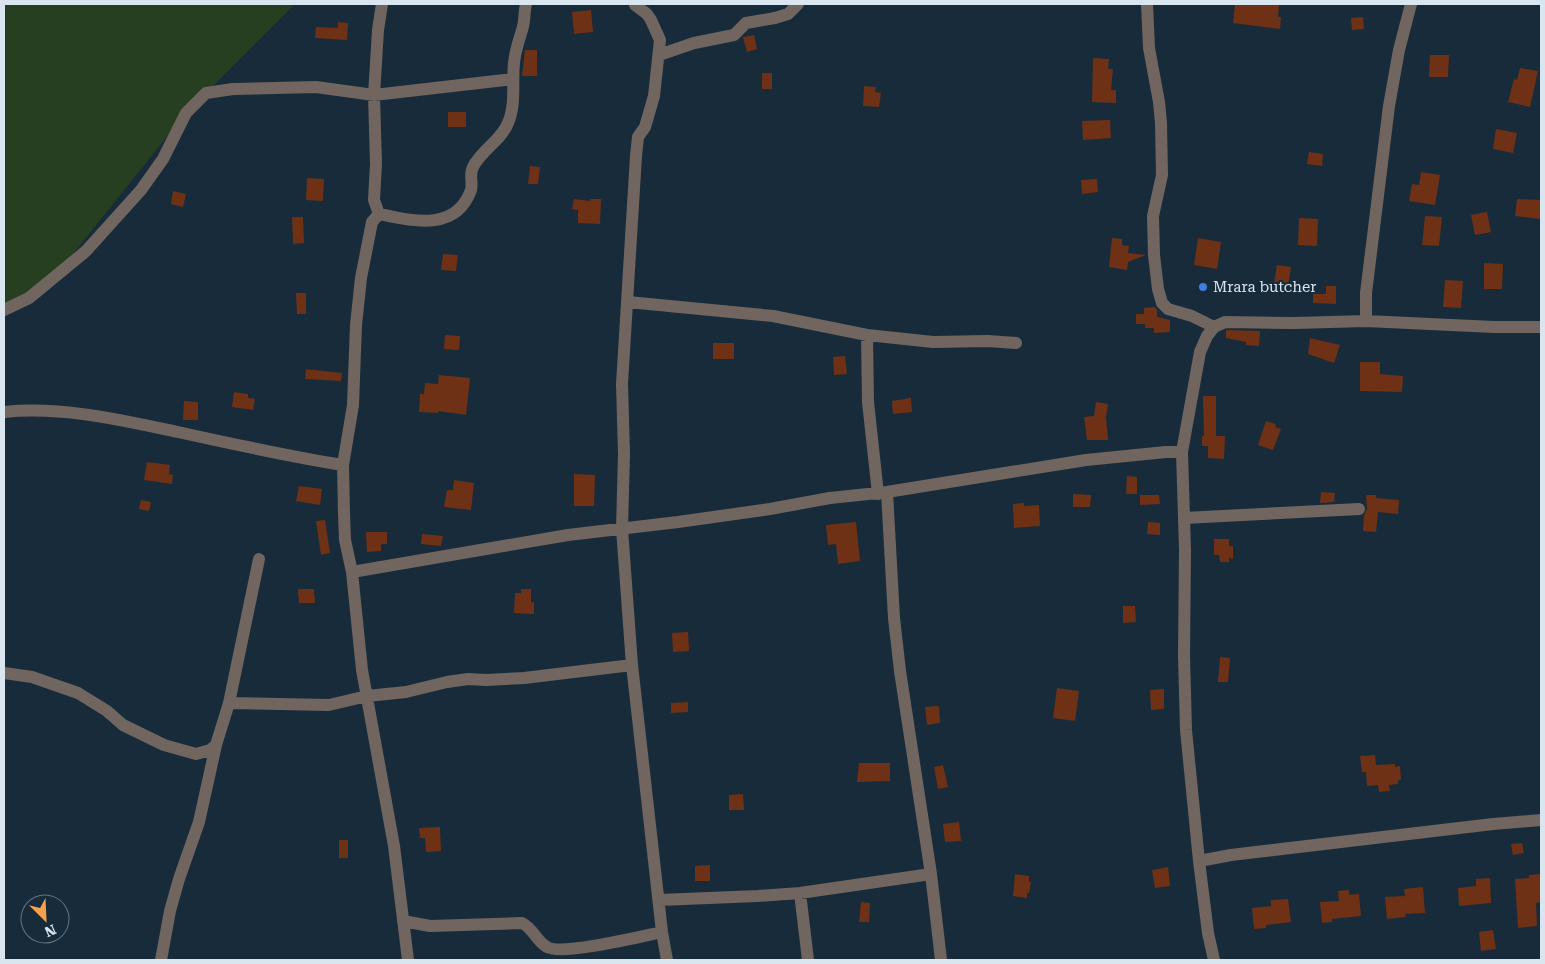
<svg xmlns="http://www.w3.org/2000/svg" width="1545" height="964" viewBox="0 0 1545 964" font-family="'Roboto Serif',serif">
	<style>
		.green { fill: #263f20 }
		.building { fill: #6e3115 }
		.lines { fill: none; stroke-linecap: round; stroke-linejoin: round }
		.minor { stroke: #716560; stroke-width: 12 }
		.shop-dot { fill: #3f7fe0; stroke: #182b3a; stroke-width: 2 }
		.labels { text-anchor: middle; stroke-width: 4; stroke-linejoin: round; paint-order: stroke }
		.poi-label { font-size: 15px; fill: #d9e5ef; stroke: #182b3a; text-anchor: start }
	</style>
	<rect width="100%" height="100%" fill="#182b3a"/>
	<path class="green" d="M4 4H295L185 114 41 294 4 312Z"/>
	<path class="building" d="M1235 4 1279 5 1278 17H1281L1280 29 1233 23Z
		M591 10 593 32 574 34 572 12Z
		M1363 17 1364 29 1352 30 1351 18Z
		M338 22 348 23 347 40 315 38 316 27 338 28Z
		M754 35 757 49 747 52 743 37Z
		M525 50H537V76H522Z
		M1430 55H1449L1448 77H1429Z
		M1093 58 1109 59 1108 69H1113L1111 90H1116V103L1092 102Z
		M1520 68 1538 71 1530 107 1508 102 1514 79 1517 80Z
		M762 73H772V89H762Z
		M864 86 876 87 875 92 881 93 879 107 863 106Z
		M448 112H466V127H448Z
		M1110 120 1111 138 1083 140 1082 121Z
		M1496 129 1517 133 1513 153 1493 149Z
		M1309 152 1323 154 1322 166 1307 164Z
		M530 166 540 167 538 184H528Z
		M1421 172 1440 175 1435 205 1409 201 1412 184 1419 185Z
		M307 178 324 179 323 201 306 200Z
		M1097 179 1098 192 1082 194 1081 180Z
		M173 191 186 194 183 207 171 204Z
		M574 199 590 201V199H601L600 224 578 223V210L572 209Z
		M1517 199 1541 200 1540 219 1515 216Z
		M1487 212 1491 232 1475 235 1471 215Z
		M1425 216 1442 217 1439 246 1422 245Z
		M292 217H303L304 243 293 244Z
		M1299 218 1318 219 1317 246 1298 245Z
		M1112 238 1122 239V245L1129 246 1128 253 1146 255 1128 262 1127 270 1109 267Z
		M1198 238 1221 242 1217 269 1194 265Z
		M443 254 458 255 456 271 441 270Z
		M1484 263 1503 264 1502 289H1484Z
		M1277 265 1291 267 1288 286 1274 284Z
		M1445 280 1463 281 1461 308 1443 307Z
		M1326 286H1336V304L1313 303V294H1326Z
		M296 293H306V314H297Z
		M1155 307 1157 310V317L1170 320V332L1154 333V328H1145V324H1136V314H1144V308Z
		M1226 330 1260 331 1259 346 1246 345V342L1226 338Z
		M445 335 460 336 459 350 444 349Z
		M1310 338 1340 345 1334 363 1308 354Z
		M713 343H734V359H713Z
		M845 356 847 374 834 375 833 357Z
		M1360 362H1380V374L1403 376 1402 392 1360 391Z
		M306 369 342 373 341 381 305 379Z
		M439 375 470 378 466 415 438 411V413L419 412 420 394H424L425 383 438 384Z
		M234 392 248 394V398L255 399 253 410 232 407Z
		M1203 396H1216V436H1225L1224 459 1208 458V446H1202V436H1204Z
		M911 398 912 412 893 414 892 401Z
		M184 401 198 402V420H183Z
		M1096 402 1108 404 1106 417 1108 440H1087L1084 417 1094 416Z
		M1266 421 1276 424 1275 427 1281 429 1273 450 1258 445Z
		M147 462 170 465 169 474 173 475 172 484 144 480Z
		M574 474 595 475 594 506H574Z
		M1127 476 1137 477V494H1126Z
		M454 480 474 483 471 510 444 507 447 490H453Z
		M299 486 322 489 320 505 296 501Z
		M1321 492 1335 493 1334 502 1320 503Z
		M1073 494 1091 495 1090 507H1073Z
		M1140 495H1159L1160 504 1140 505Z
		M1366 495H1376V498L1399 500 1398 514 1378 512 1376 532 1363 531 1364 515 1367 509Z
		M141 500 151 502 149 511 139 509Z
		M1024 503V506L1039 505 1040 526 1014 528 1013 504Z
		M325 520 330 553 321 555 316 521Z
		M856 522 860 561 838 564 836 544 828 545 826 525Z
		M1148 522 1160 523V535L1147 534Z
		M366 532H387V544H381V551L367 552Z
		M422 534 443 536 441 546 421 544Z
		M1214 539H1229V546H1233V559L1229 558V562H1220L1219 555H1214Z
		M298 589H314L315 603H299Z
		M521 589H531V602H534V614L514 613 515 593H521Z
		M1123 606H1135L1136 622 1123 623Z
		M688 632 689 651 673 652 672 633Z
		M1220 657 1230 658 1228 682H1218Z
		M1057 688 1079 691 1075 721 1053 718Z
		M1164 689V709L1151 710 1150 690Z
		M688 702V712L671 713V703Z
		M939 706 940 723 927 725 925 707Z
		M1375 755 1376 765 1395 764V767L1400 766 1401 780H1398V784L1389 785 1390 791 1379 792 1378 785 1367 786 1366 772H1362L1360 756Z
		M859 763H890V781L857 782Z
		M943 765 948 787 938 789 934 767Z
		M743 794 744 810H729V795Z
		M959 822 961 841 945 842 943 824Z
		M440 827 441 851 426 852 425 838H420L419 828Z
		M339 840H348V858H339Z
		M1522 843 1524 853 1513 855 1511 844Z
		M710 865V881H695V866Z
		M1168 867 1170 886 1155 888 1152 870Z
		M1015 874 1029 876V881L1031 882 1029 893H1027V898L1013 896Z
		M1541 874V902L1536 903 1537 926 1518 928 1515 879 1529 878V875Z
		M1490 878 1491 903 1459 906 1458 888 1476 886V879Z
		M1423 887 1425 913 1405 914 1406 917 1387 919 1385 897 1405 896 1404 889Z
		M1349 890V895L1359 894 1361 916 1332 919V922L1322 923 1320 902 1339 901 1338 891Z
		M1288 899 1291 922 1266 925V928L1254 929 1252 908 1271 906V900Z
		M861 902 870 903 869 922H859Z
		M1493 930 1496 949 1481 951 1479 932Z"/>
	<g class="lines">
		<path class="minor" d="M382 4 378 30 374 95 376 164 374 200 379 214 372 222 361 278 356 325 353 405 343 465 344 513 345 540 352 572 362 670 394 846 408 960
			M1147 4 1149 48 1159 102 1161 123 1162 175 1153 216 1154 255 1158 289 1162 303 1168 309 1192 316 1214 327
			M635 5 647 14 651 20 660 40 654 96 645 127 638 137 636 156 622 384 624 454 622 529 632 665 662 932 667 960
			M659 55 694 43 734 35 746 23 775 18 788 14 798 4
			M379 214C413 221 456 232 471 190 473 182 469 175 473 167 481 150 501 141 508 123 516 105 512 82 514 63 515 51 519 41 522 30 525 22 524 12 526 4
			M628 302 773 316 867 335 933 342 988 341 1016 343
			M4 310 29 298 86 251 141 190 163 159 186 113 206 93 233 89 316 87 374 95 513 79
			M1366 321V293L1389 106 1399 50 1411 4
			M867 335 868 402 878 494
			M4 412C62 406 121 420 178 432 232 444 287 456 343 465
			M887 492 894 618 900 671 931 874 941 960
			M1184 518 1359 509
			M352 572 568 535 678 522 770 509 830 498 887 492 1086 460 1166 452H1182
			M4 673 32 677 78 693 107 711 123 725 164 745 196 754 210 750 216 745
			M229 703 329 705 367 696 406 692 447 682 468 679 486 680 524 678 632 665
			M1199 861 1231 855 1493 824 1541 820
			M800 893 808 960
			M659 900 758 896 800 893 931 874
			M403 921 430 926 522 923C534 929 536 941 547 947 561 956 643 936 662 932
			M161 960 170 911 179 879 199 822 216 745 229 703 259 559
			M1214 960 1208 933 1199 861 1186 730 1184 656 1185 550 1182 452 1200 352 1207 336 1214 327 1225 322 1295 323 1366 321 1494 327H1541"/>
	</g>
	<circle class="shop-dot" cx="1203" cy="287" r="5"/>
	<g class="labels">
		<g class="poi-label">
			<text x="1213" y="292">Mrara butcher</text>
		</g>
	</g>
	<rect width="1545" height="964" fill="none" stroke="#d9e5ef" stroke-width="10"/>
	<g transform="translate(45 919) rotate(156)"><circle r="24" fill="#182b3a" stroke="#657582"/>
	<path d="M0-4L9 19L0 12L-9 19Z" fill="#f8a14a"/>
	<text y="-8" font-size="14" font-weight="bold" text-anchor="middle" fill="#d9e5ef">N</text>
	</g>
</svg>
